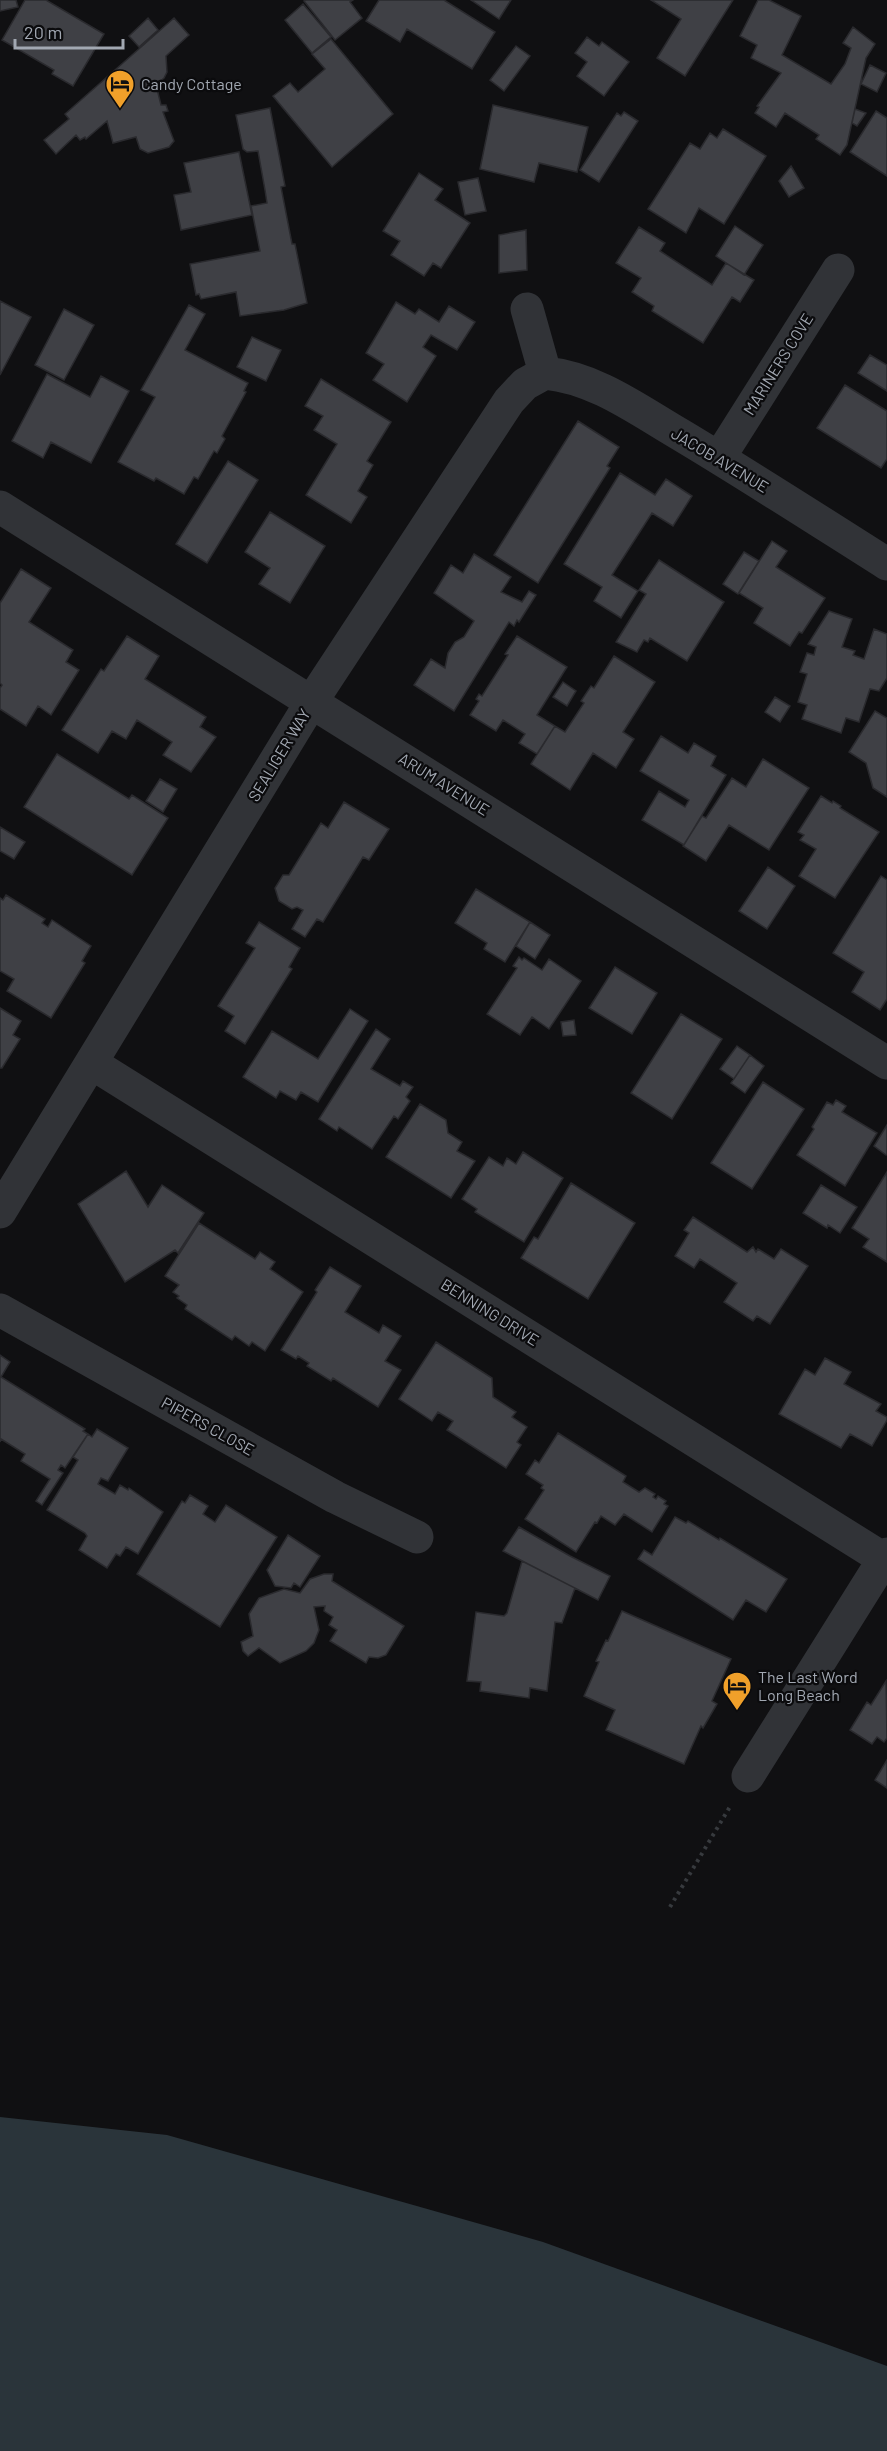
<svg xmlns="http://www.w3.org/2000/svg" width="887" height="2451" viewBox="0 0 887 2451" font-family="Barlow,sans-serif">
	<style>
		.water { fill: #2a343a }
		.building { fill: #3f4045; stroke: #2a2a2e; stroke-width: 1.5 }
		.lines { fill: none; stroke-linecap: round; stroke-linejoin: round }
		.path { stroke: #373a3e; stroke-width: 4; stroke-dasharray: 3 4.5; stroke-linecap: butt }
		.street { stroke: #313337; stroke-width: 33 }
		.labels { text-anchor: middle; stroke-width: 4.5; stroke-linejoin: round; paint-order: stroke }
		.poi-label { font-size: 16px; fill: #a2a8b2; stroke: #0b0b0d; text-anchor: start }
		.street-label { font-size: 16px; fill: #a2a8b2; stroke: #0b0b0d }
	</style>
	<rect width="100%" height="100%" fill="#101012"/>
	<path class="water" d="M0 2117 167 2135 543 2242 887 2366V2451H0Z"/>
	<path class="building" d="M0 0H16L18 7 0 11Z
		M25 0H46L104 34 73 86 52 74 54 70 2 40Z
		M306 0H353L350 2 362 18 335 40 304 1Z
		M379 0H444L495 32 472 69 407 29 400 42 366 21Z
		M471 0H511L499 19Z
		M651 0H733L685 76 657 58 681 19Z
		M758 0H769L801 16 782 55 831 84 845 64 851 48 843 43 853 27 875 44 866 58 847 145 840 155 816 139 819 135 785 113 776 127 755 113 759 107 757 106 781 73 751 58 757 45 740 36Z
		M303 4 331 37 312 53 285 20Z
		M148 18 158 30 139 47 129 36Z
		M174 18 189 35 166 56 167 72 164 78 156 85 161 105H166L168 111 163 112 174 141 169 147 148 153 140 149 136 137 113 143 107 121 86 139 85 137 80 140 76 135 56 154 44 140 69 119 65 114Z
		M587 37 599 46 602 42 629 62 604 96 577 76 587 62 575 53Z
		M331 39 393 114 332 167 273 96 290 83 298 92 325 69 312 54Z
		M516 46 530 56 504 91 490 80Z
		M870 65 886 73 877 92 861 84Z
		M493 105 588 127 577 172 539 163 534 182 480 169Z
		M270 108 285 186 281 187 292 244H295L307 303 284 310 240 316 236 292 201 299 199 294 196 295 190 264 260 251 251 206 267 203 265 190 258 151 247 152 243 149 236 115Z
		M855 109 866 113 857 126 852 123Z
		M876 111 887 118V176L850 152Z
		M624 112 638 121 599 182 580 170 617 113 621 116Z
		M723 129 766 156 724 224 699 208 686 233 648 209 690 143 700 149 710 133 717 138Z
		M239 152 252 215 181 230 174 195 191 192 184 163Z
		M791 166 804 188 789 197 779 181Z
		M419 173 443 189 435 200 470 223 441 268 433 263 424 276 391 255 400 241 383 231Z
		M478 178 486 211 465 215 458 182Z
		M735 226 763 245 744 275 716 256Z
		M639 227 665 243 660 251 712 285 726 263 754 280 740 302 732 297 703 343 652 311 654 306 632 292 641 278 616 263Z
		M526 230 527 270 499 273V235Z
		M0 301 31 317 0 375Z
		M396 302 415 314 419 309 439 322 449 306 475 322 457 350 431 335 423 347 436 356 407 402 373 380 384 364 366 353Z
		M189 305 205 314 185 350 248 383 244 391 246 392 222 436 225 439 217 453 214 451 198 479 194 477 184 494 156 478 154 481 118 462 155 397 141 390Z
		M64 309 94 325 64 380 35 365Z
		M252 337 281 350 266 381 237 367Z
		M870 355 887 365V391L858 373Z
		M47 374 90 397 101 376 129 391 91 463 51 442 43 458 12 441Z
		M321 379 391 422 367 461 373 465 358 491 367 497 351 523 306 495 337 444 314 430 323 416 305 406Z
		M845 385 887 411V459L881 468 817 428Z
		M578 421 619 447 607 466 610 468 538 583 494 555Z
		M228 461 258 480 207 563 176 544Z
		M620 473 655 495 666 479 692 496 673 526 652 513 612 575 638 591 621 618 594 601 602 587 564 564Z
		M270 512 325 546 290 603 259 584 270 568 245 552Z
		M772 541 787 551 776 567 825 598 802 633 799 632 790 646 754 623 763 608 739 593Z
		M744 552 759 561 738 594 723 584Z
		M474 554 511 577 501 592 522 602 529 591 536 595 519 622 517 620 514 626 509 622 454 711 414 685 431 659 445 668 448 653 455 642 464 637 474 621 434 593 451 565 463 573Z
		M659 560 724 602 687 661 650 638 648 642 644 640 637 652 616 642 646 594 639 590Z
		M21 569 51 588 29 622 73 650 66 662 79 670 51 715 38 706 26 726 0 709V688L2 685 0 683V603Z
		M829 611 852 619 842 647 855 651 853 655 864 659 874 629 887 634V678L879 691 870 689 859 722 846 718 841 733 802 719 807 705 798 702 807 674 800 672 807 653 814 655 816 647 808 644Z
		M127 636 159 656 145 679 206 717 200 727 216 737 191 772 163 755 172 742 137 720 126 739 112 731 98 753 62 730 101 669 104 671Z
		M517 636 567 667 537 715 555 726 537 754 519 743 525 734 503 720 496 731 470 715 479 701 476 699 479 694 482 696 508 655 505 654Z
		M614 656 655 682 623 732 634 739 616 768 593 753 570 790 531 764 555 726 565 732 584 703 581 701 591 686 594 688Z
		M563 682 576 691 567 706 553 697Z
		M775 697 790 706 780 722 765 712Z
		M875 711 887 718V797L873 788 866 763 849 752Z
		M661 736 688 753 694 743 716 756 711 766 726 775 684 845 642 820 659 791 685 807 689 800 640 771Z
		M57 754 129 799 132 795 168 818 132 875 24 807Z
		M763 759 809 788 769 850 729 825 706 861 683 846 702 816 706 818 732 778 746 787Z
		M160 779 177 789 163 812 146 801Z
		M821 796 832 803 833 801 841 806 840 808 879 832 835 898 799 876 816 849 800 840 804 835 798 832Z
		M344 802 389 829 369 860 363 857 323 922 317 919 305 937 292 929 303 910 297 907 292 909 279 901 275 888 283 875H289L321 823 328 828Z
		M0 827 25 842 14 859 0 851Z
		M768 867 795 886 767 929 739 911Z
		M881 876 887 880V999L880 1010 852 992 864 972 833 953Z
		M476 889 530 922 505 962 484 949 487 943 455 923Z
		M6 895 45 919 42 923 48 927 52 920 91 946 82 961 85 963 51 1018 7 991 14 979 0 971V898L3 900Z
		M259 922 300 948 289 967 292 969 245 1044 225 1031 234 1016 218 1006 255 948 246 943Z
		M530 922 550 935 535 959 516 946Z
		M519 957 522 960 524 958 542 970 549 959 581 981 549 1029 532 1017 520 1035 487 1014 517 968 513 966Z
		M615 967 657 993 632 1034 589 1008Z
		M0 1008 21 1021 13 1035 20 1039 2 1068H0Z
		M350 1009 368 1021 318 1102 301 1092 296 1100 280 1091 276 1098 243 1077 272 1031 318 1059Z
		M681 1014 722 1039 672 1119 631 1093Z
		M574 1020 576 1035 563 1036 561 1022Z
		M376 1029 390 1039 371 1069 400 1086 403 1081 413 1087 406 1097 410 1101 398 1119 394 1116 372 1149 339 1127 337 1131 319 1119Z
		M737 1046 750 1055 734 1079 720 1069Z
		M750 1055 764 1066 745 1093 731 1083Z
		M763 1082 804 1109 752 1189 711 1163Z
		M836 1100 846 1106 842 1112 877 1133 845 1186 797 1155 814 1129 812 1127 827 1102 833 1105Z
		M420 1104 446 1120 448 1133 462 1142 457 1151 475 1161 451 1198 386 1157Z
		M887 1125V1154L886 1155 874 1146Z
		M523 1152 563 1178 524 1242 475 1212 477 1209 462 1199 489 1157 503 1166 507 1158 516 1164Z
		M126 1171 148 1207 162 1185 204 1213 178 1253 175 1250 125 1282 78 1204Z
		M887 1172V1262L863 1247 869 1239 852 1228Z
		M571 1183 635 1223 588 1299 521 1258 534 1237 538 1239Z
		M821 1185 857 1207 840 1233 828 1225 827 1228 803 1213Z
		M693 1217 747 1252 753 1247 756 1252 758 1249 774 1259 781 1249 808 1266 770 1324 757 1316 753 1321 724 1302 737 1283 700 1259 694 1268 675 1256 689 1233 684 1230Z
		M199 1223 255 1259 260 1252 275 1262 270 1269 303 1292 265 1351 252 1342 249 1346 235 1336 232 1340 185 1309 187 1305 177 1298 179 1296 173 1292 179 1285 165 1276Z
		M330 1267 361 1286 345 1312 379 1333 383 1325 401 1336 385 1361 401 1370 378 1407 333 1378 331 1381 307 1366 309 1363 298 1356 296 1359 281 1350 317 1292 315 1290Z
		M436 1342 492 1378 493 1397 516 1412 512 1417 527 1427 517 1442 521 1445 506 1468 447 1430 453 1421 438 1412 432 1421 399 1399Z
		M0 1355 10 1362 1 1377 85 1429 83 1431 88 1434 65 1468 61 1465 58 1470 63 1473 42 1505 36 1501 50 1479 21 1461 25 1454 1 1439 0 1442Z
		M825 1358 851 1372 844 1384 881 1404 876 1411 887 1417V1420L872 1446 850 1434 841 1448 779 1414 805 1369 815 1375Z
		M97 1429 128 1448 108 1481 101 1478 98 1484 115 1494 120 1485 128 1490 129 1488 163 1512 138 1554 126 1547 120 1556 116 1554 107 1568 79 1550 87 1536 85 1533 47 1510 78 1460 73 1457 88 1434 92 1437Z
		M558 1433 626 1476 623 1482 639 1492 645 1488 655 1494 653 1497 656 1499 658 1496 666 1501 664 1504 668 1506 652 1532 624 1514 615 1525 601 1516 597 1523 595 1522 576 1552 525 1519 544 1490 541 1488 543 1485 526 1474 535 1460 539 1463Z
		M190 1495 208 1506 203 1514 215 1522 226 1505 277 1537 220 1627 137 1574 182 1501 185 1503Z
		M675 1517 686 1523 688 1521 719 1540 720 1538 787 1579 766 1612 746 1600 733 1620 638 1559 644 1550 652 1555Z
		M519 1527 570 1556 610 1576 598 1600 503 1551Z
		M288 1535 320 1556 300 1587 294 1583 291 1588 275 1586 267 1570Z
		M522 1561 575 1588 562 1623 555 1622 547 1691 530 1688 529 1698 480 1691 481 1682 467 1681 476 1612 504 1616 507 1613Z
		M324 1574H333L332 1581 404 1626 386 1655 378 1658 369 1657 366 1663 330 1641 337 1630 329 1625 333 1617 324 1611 325 1606 314 1607 319 1630 314 1643 306 1651 280 1663 259 1648 248 1656 243 1651 241 1642 253 1636 249 1614 259 1598 284 1589 300 1593 310 1579Z
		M622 1611 731 1659 712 1701 717 1704 703 1728 701 1726 684 1764 606 1730 615 1710 584 1696 599 1662 596 1661 606 1640 608 1641Z
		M886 1681 887 1738 884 1742 877 1737 872 1744 850 1730 867 1702 871 1705Z
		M887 1760V1788L875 1780Z"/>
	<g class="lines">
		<path class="path" d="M670 1907 731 1805"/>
		<path class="street" d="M527 309 545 373
			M545 373C596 378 638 410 681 435 751 477 819 521 887 564
			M719 458 838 270
			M0 507 887 1063
			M93 1064 887 1561
			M0 1212 312 701 509 401 525 384 545 373
			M0 1310 335 1497 417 1537
			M748 1776 887 1554"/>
	</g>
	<defs>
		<g id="hotel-pin" transform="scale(1.5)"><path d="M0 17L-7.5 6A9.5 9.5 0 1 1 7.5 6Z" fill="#f0a02a" stroke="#0b0b0d"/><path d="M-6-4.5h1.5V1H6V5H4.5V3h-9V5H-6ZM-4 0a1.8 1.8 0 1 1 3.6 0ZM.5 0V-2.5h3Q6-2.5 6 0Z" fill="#111"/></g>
	</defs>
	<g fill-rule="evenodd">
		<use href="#hotel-pin" x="120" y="84"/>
		<use href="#hotel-pin" x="737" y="1686"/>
	</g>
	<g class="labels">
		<g class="poi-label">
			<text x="141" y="90">Candy Cottage</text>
			<text x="758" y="1683">The Last Word<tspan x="758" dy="18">Long Beach</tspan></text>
		</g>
		<g class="street-label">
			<text transform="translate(778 364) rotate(-58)" y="6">MARINERS COVE</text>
			<text transform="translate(720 460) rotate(31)" y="6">JACOB AVENUE</text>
			<text transform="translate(279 755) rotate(-59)" y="6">SEALIGER WAY</text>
			<text transform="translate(444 784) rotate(32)" y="6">ARUM AVENUE</text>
			<text transform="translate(490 1312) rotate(32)" y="6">BENNING DRIVE</text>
			<text transform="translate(208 1426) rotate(29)" y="6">PIPERS CLOSE</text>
		</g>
	</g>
	<path d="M15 39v9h108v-9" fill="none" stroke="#a2a8b2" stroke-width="3"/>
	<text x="24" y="39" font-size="18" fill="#a2a8b2" stroke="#0b0b0d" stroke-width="4.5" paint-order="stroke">20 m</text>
</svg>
